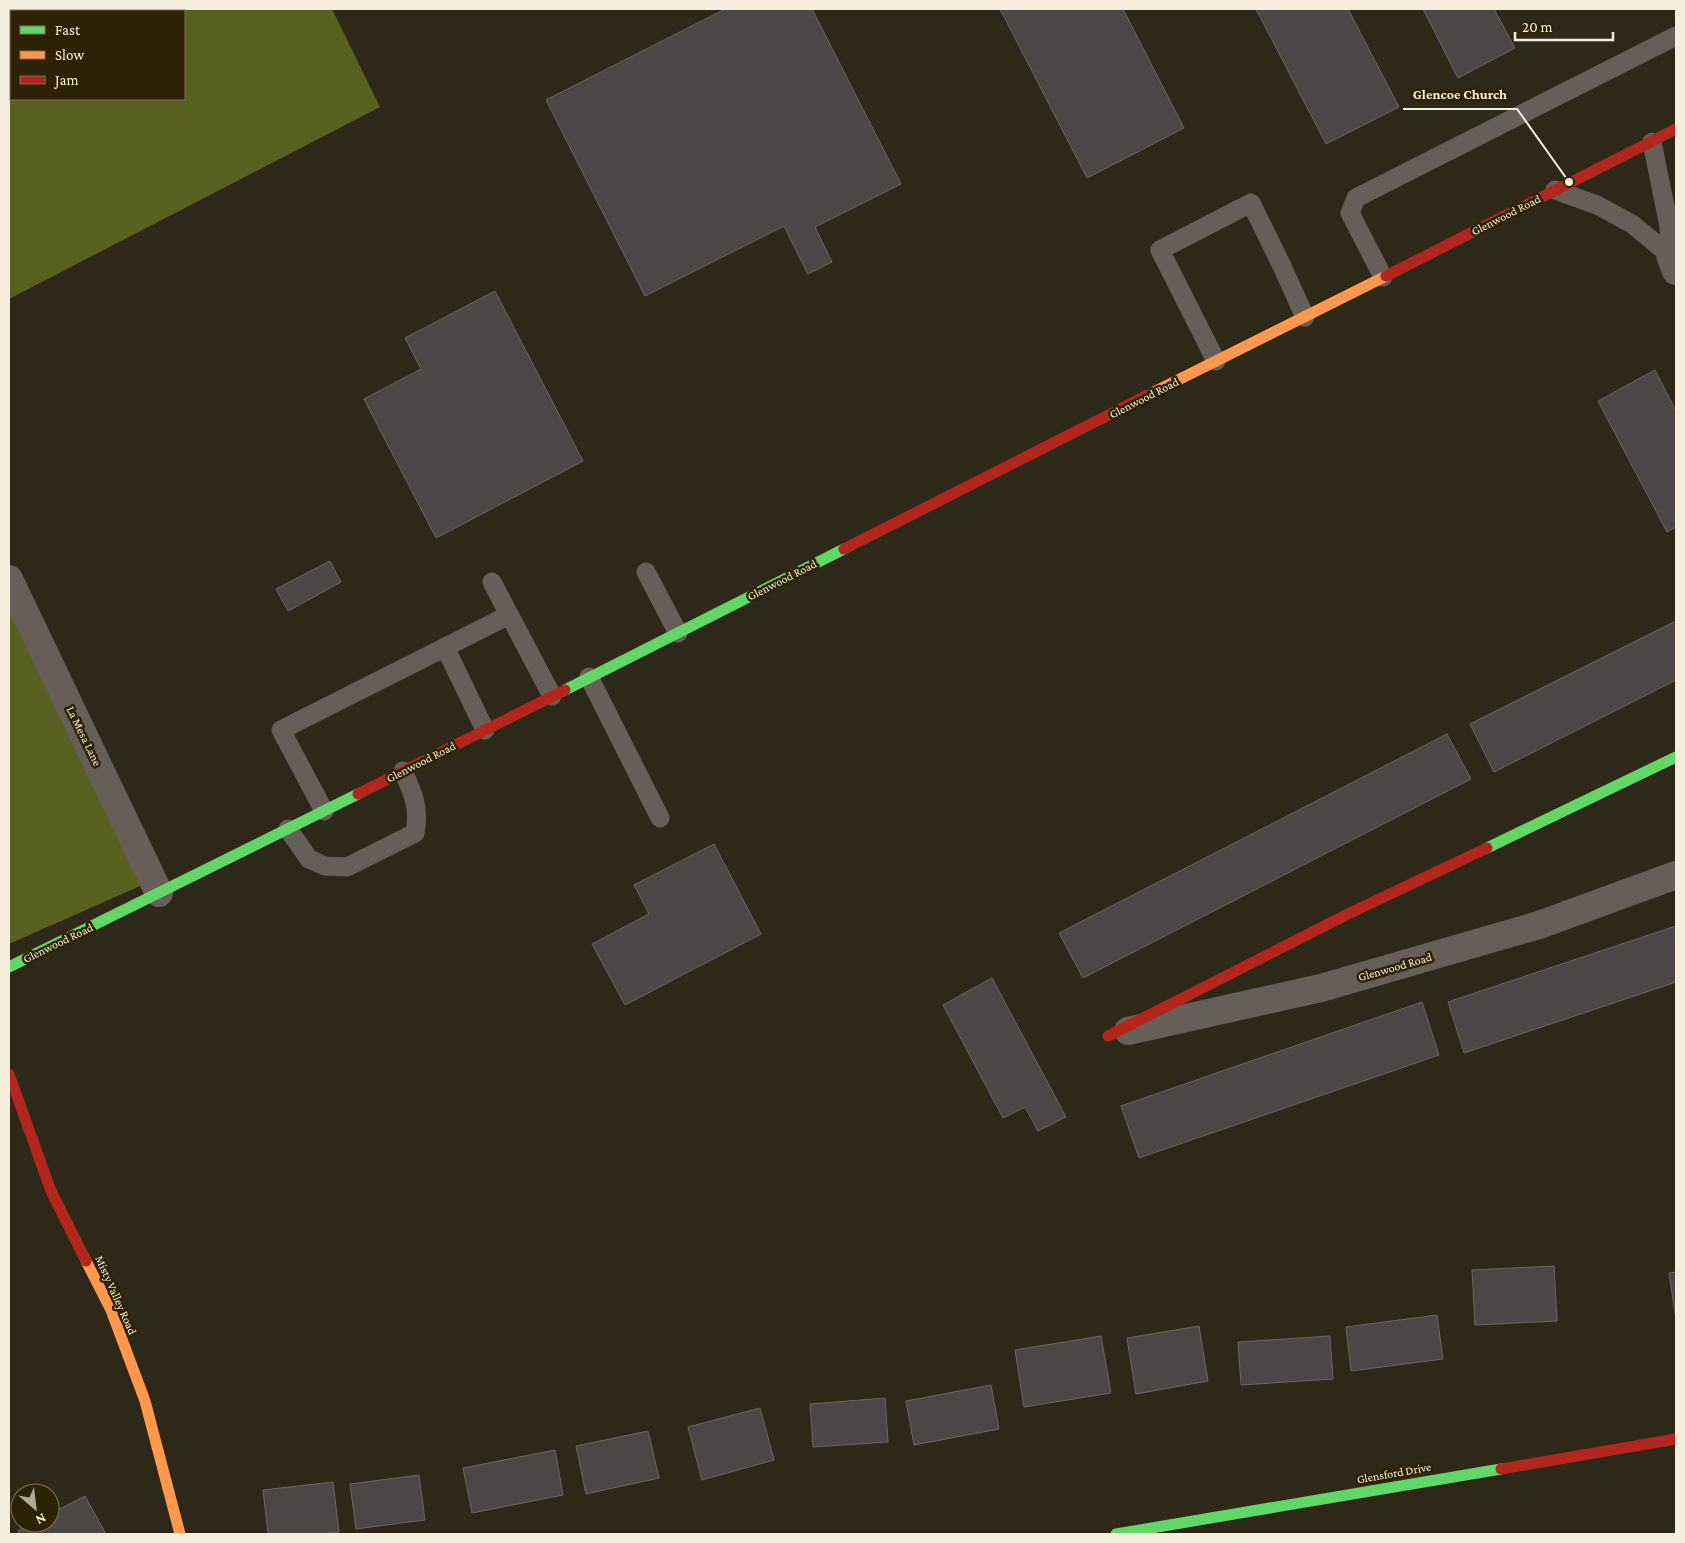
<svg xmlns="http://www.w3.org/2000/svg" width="1685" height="1543" viewBox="0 0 1685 1543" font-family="'Crimson Pro',serif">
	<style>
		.forest { fill: #58611f; fill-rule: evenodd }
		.building { fill: #4c4746; stroke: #6b6766 }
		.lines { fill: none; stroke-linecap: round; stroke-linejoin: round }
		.lane { stroke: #685e58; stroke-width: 19 }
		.street { stroke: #685e58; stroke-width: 28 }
		.fast { stroke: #63d668; stroke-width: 11 }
		.slow { stroke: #ff974d; stroke-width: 11 }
		.jam { stroke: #b3261e; stroke-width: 11 }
		.labels { text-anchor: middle; stroke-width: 5; stroke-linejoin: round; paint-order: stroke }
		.street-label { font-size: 12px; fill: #f5eedd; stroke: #2d2205 }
		.leader { fill: none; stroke: #f5eedd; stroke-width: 2 }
		.callout-dot { fill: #f5eedd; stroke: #2d2205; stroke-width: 2 }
		.callout-label { font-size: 14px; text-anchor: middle; font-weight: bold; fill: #f5eedd; stroke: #2d2205; stroke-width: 5; stroke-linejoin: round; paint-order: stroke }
	</style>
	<rect width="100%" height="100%" fill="#2e2818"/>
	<path class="forest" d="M9 9H332L380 107 9 299ZM11 11H184V99H11Z
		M9 586 147 883 9 944Z"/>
	<path class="building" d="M725 9H812L901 184 815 227 832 262 808 274 784 226 645 296 546 100Z
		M1000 9H1123L1184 128 1087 178Z
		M1256 9H1348L1399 107 1326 144Z
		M1423 9H1494L1515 48 1458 78Z
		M495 291 583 461 436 538 364 399 421 369 405 338Z
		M1655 370 1676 411V527L1667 532 1598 401Z
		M330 561 341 582 288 611 276 589Z
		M1676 621V680L1494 772 1470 724Z
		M1447 734 1471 779 1083 978 1059 933Z
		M714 844 761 934 625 1005 592 944 649 914 634 885Z
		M1676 926V982L1464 1053 1448 1002Z
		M992 978 1066 1117 1038 1131 1025 1107 1003 1118 943 1005Z
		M1422 1002 1439 1055 1139 1158 1121 1106Z
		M1554 1266 1557 1321 1475 1325 1472 1270Z
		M1676 1272V1320L1669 1273Z
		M1437 1315 1443 1359 1351 1371 1346 1327Z
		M1199 1326 1208 1381 1136 1394 1127 1338Z
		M1101 1336 1111 1393 1024 1407 1015 1350Z
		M1330 1336 1333 1379 1241 1385 1238 1342Z
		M991 1385 999 1429 914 1445 906 1401Z
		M885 1398 888 1442 813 1447 810 1404Z
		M760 1408 774 1460 702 1480 688 1427Z
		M648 1431 659 1478 586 1494 576 1446Z
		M555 1450 563 1495 472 1513 463 1468Z
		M419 1475 425 1520 356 1529 350 1484Z
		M333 1482 339 1532 318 1534H268L263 1490Z
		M85 1496 106 1534H20L18 1531 33 1523H50V1514Z"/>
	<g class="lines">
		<path class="lane" d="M1652 142 1669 226 1670 255
			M1555 190 1597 205 1632 224 1670 255
			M1383 277 1350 213 1356 198 1676 36
			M1216 361 1160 250 1251 203 1281 264 1305 317
			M646 572 678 633
			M492 582 552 696
			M445 647 485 730
			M589 677 660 818
			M324 811 281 730 509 615
			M288 829 309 859 325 866 347 867 415 833C420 808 413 793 403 771"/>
		<path class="street" d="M1670 255 1676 271
			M9 579 159 893
			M1128 1031 1321 988 1539 925 1676 875"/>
		<path class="fast" d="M565 690 844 549
			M1487 848 1676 757
			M9 967 358 794
			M1116 1534 1501 1469"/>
		<path class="slow" d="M1152 393 1386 276
			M86 1261 111 1310 145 1401 180 1534"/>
		<path class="jam" d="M1386 276 1676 129
			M844 549 1152 393
			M358 794 565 690
			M1108 1036 1348 914 1487 848
			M9 1074 51 1191 86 1261
			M1501 1469 1676 1439"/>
	</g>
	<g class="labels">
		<g class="street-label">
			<text transform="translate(1506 215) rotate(-27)" y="4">Glenwood Road</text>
			<text transform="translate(1144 398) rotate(-27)" y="4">Glenwood Road</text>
			<text transform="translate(782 580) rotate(-27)" y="4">Glenwood Road</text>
			<text transform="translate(84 736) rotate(64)" y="4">La Mesa Lane</text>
			<text transform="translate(421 762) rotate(-27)" y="4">Glenwood Road</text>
			<text transform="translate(58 943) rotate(-26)" y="4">Glenwood Road</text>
			<text transform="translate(1395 967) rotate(-16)" y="4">Glenwood Road</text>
			<text transform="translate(116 1295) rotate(66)" y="4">Misty Valley Road</text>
			<text transform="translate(1394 1473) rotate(-10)" y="4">Glensford Drive</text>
		</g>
	</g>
	<path class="leader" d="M1569 182L1517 109H1403"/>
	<circle class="callout-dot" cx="1569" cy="182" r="5"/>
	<g class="callout-label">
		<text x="1460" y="99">Glencoe Church</text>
	</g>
	<rect width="1685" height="1543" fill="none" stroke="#f5eedd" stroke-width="20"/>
	<rect x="10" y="10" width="175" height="90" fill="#2d2205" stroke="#7d745b"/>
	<rect x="20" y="26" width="25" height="8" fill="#63d668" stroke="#7d745b"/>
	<text x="55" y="35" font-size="15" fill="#f5eedd">Fast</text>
	<rect x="20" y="51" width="25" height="8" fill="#ff974d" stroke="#7d745b"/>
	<text x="55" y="60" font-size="15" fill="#f5eedd">Slow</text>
	<rect x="20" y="76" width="25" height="8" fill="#b3261e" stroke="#7d745b"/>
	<text x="55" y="85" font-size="15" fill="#f5eedd">Jam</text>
	<g transform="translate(35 1508) rotate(152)"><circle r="24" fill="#2d2205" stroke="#7d745b"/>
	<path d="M0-4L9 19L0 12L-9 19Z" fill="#afa998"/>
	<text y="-8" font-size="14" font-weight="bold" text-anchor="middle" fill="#f5eedd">N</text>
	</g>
	<path d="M1515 32v8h98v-8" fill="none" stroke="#f5eedd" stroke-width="2.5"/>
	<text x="1522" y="32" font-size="15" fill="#f5eedd" stroke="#2d2205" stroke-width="4" paint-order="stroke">20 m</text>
</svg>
